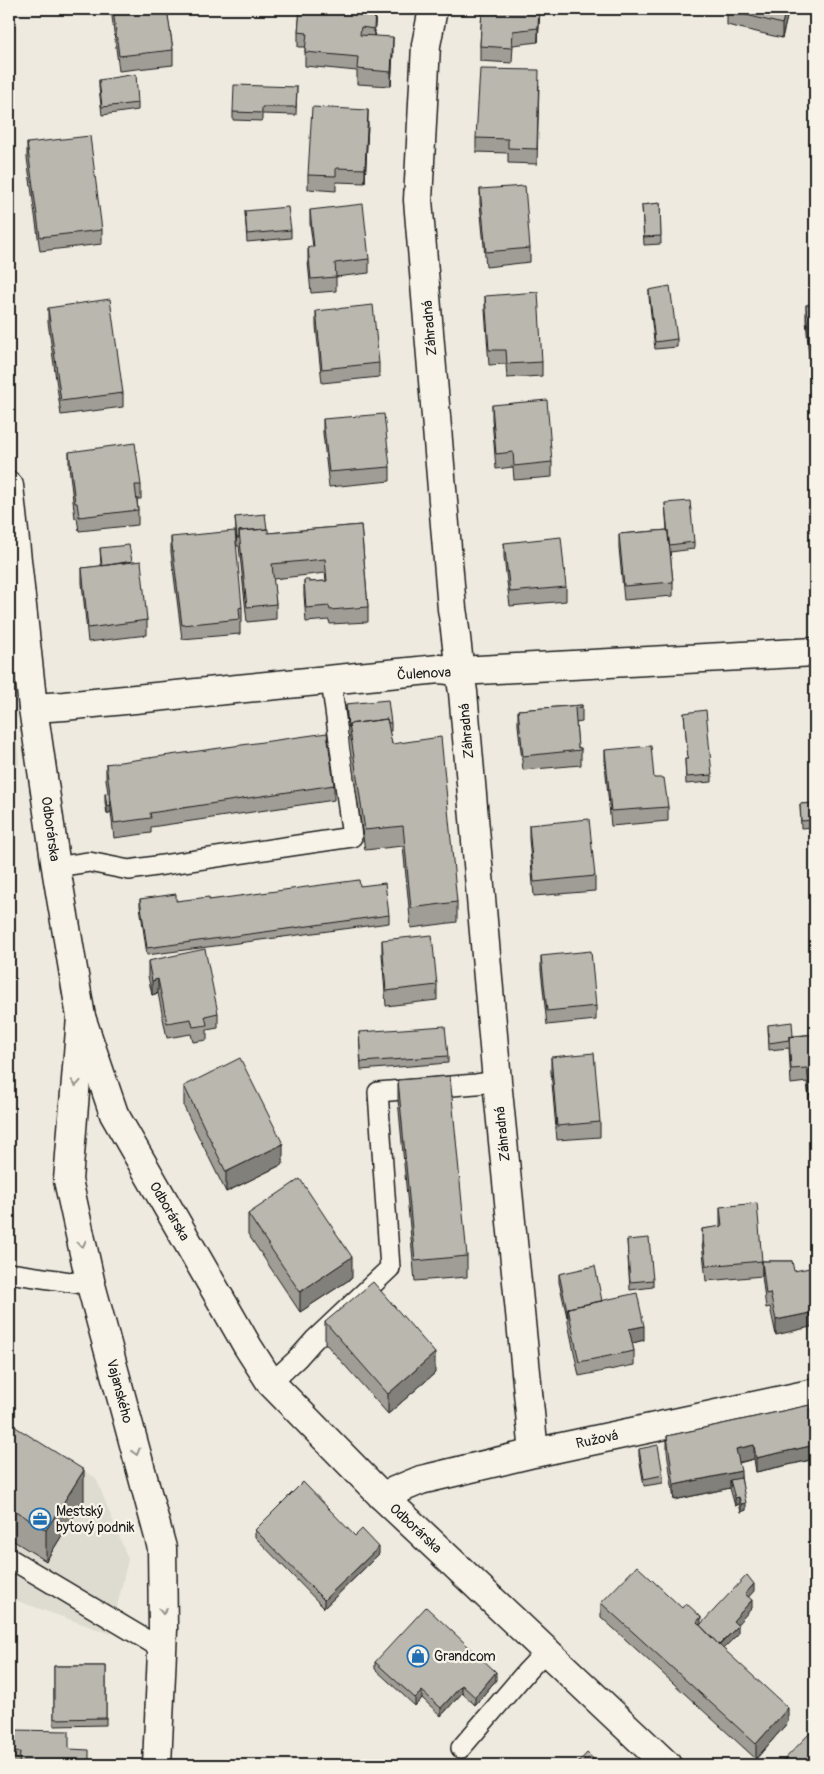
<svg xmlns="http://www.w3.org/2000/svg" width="824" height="1774" viewBox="0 0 824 1774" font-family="Pangolin,sans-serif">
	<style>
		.built { fill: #dedbd1 }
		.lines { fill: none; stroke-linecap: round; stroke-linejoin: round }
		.service-casing { stroke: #1c1c1c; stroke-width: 22 }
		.minor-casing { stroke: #1c1c1c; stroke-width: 31 }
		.secondary-casing { stroke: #1c1c1c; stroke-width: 31 }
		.service { stroke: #f7f3e8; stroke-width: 19 }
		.minor { stroke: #f7f3e8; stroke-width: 28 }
		.secondary { stroke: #f7f3e8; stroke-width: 28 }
		.wall { fill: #a09d96; stroke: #1c1c1c }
		.shaded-wall { fill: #82807a; stroke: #1c1c1c }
		.building { fill: #bab7af; stroke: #1c1c1c }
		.oneway { stroke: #94928c }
		.labels { text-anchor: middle; stroke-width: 4.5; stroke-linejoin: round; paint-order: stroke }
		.street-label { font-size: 14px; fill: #1c1c1c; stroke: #f7f3e8 }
		.poi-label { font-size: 14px; fill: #1c1c1c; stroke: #f7f3e8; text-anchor: start }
	</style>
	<rect width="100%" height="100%" fill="#eeeae0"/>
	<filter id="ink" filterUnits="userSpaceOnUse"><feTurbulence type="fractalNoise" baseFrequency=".02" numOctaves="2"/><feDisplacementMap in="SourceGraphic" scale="10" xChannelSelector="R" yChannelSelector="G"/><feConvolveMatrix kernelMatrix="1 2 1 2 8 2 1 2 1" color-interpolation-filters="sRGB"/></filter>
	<g filter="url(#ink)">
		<path class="built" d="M9 668 19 764 9 767Z
			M9 1427 96 1478 128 1559 111 1634 9 1598Z"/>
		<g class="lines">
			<g class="service-casing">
				<path id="service" d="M56 867 89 862 129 870 352 837 331 681
					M9 1273 91 1285
					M271 1383 298 1358 314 1340 390 1268 378 1092 476 1084 497 1081
					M9 1558 162 1649
					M461 1748 527 1671 546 1651"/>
			</g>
			<g class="minor-casing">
				<path id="minor" d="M433 9 426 45 418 200 452 609C457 637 458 665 463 692L497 1081 534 1453
					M33 708 64 706 439 669 459 671 815 652
					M81 1017 68 1180 91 1285 162 1548 163 1629 157 1765
					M382 1496 421 1480 534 1453 815 1393"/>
			</g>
			<g class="secondary-casing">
				<path id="secondary" d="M9 486 33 708 57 874 81 1017 114 1114 248 1347 271 1383 382 1496 667 1765"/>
			</g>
			<use href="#service" class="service"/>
			<use href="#minor" class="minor"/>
			<use href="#secondary" class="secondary"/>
		</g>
		<path class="wall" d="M111 9H167L173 50V65L119 71Z
			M300 9H376L374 36 393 52 391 86 357 84V71L305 66V47H298V32Z
			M482 9H540L538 42 513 45 512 63 480 61V46Z
			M789 9 782 38 727 25V10Z
			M99 80 138 103V110L102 115 99 87Z
			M539 85 537 164 508 163V153L476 152V138Z
			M297 87 296 115 262 114V121L233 120V112Z
			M368 124 365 183 336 182V191L308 189V175Z
			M27 143 102 230V244L40 251 27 158Z
			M480 189 530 248V262L486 267 480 204Z
			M660 203 661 244 644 245 642 205Z
			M310 210 369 259V273L336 277V291L311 293 308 262V247H313L310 224Z
			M245 211 291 230V238L247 242Z
			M649 290 677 339V347L655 349 649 297Z
			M485 296 542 362V376L507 378 506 364 489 365 485 310Z
			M815 304V385L811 386 806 319V305Z
			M48 308 123 393V407L61 415 48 322Z
			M316 311 379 363V377L322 383 316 326Z
			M492 405 552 462V477L514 480 513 467 496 469 492 419Z
			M323 419 390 467V481L329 487 323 433Z
			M69 452 141 485V499H137L138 510V525L79 531 77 518H75L69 466Z
			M665 503 694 542V549L670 552 673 582V596L624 600 619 548V534L667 530Z
			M235 517 267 529 268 533 361 525 368 607V622L330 624 329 620 306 622 304 595V580L309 582 326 581 325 573 273 579 276 604V619L247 622 239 546H237Z
			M171 537 242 607V622H240V634L182 639 171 552Z
			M504 543 566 587V601L510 606 504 557Z
			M100 548 132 562 147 620V635L88 642 82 583V568L101 566Z
			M346 704 391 723V731H389L392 744 457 902V922L411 928 403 846 365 850 349 744V735H348Z
			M582 705V722L576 723 578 748H581V765L523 770 518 725V710Z
			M684 713 712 775V782L686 784 685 759H688Z
			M605 750 654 778 668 807V821L611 826 605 764Z
			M106 764 334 785V800L151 827V833L114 838 111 812 107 814 105 802V794L108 793 106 779Z
			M815 803V827L801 828 800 804Z
			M529 825 595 876V891L534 896 529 839Z
			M360 886 389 915V923L147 955 140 906V899L176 901 209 900Z
			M382 940 437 985V1000L386 1006 382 954Z
			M541 956 596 1006V1020L547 1025 541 970Z
			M148 961 218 1013V1028L207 1030V1040L193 1042 191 1034 167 1038 158 993 152 995 148 976Z
			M768 1025 793 1036 815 1034V1109H810L807 1082 791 1084 789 1048 769 1050Z
			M359 1032 448 1056V1063L361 1070Z
			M551 1057 600 1122V1137L557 1140 551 1072Z
			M398 1080 467 1256V1277L415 1281 398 1100Z
			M184 1086 283 1164 226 1192 184 1107Z
			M720 1207 762 1261V1276L706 1281 702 1243V1229L720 1227Z
			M248 1214 352 1278 300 1312 248 1234Z
			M627 1240 653 1280V1287L630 1290Z
			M762 1261H792L776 1335 770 1307 766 1308 762 1276Z
			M559 1274 602 1301 644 1340 632 1343 634 1351V1365L579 1376 568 1323V1317H567L559 1282Z
			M325 1322 435 1373 388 1414 325 1343Z
			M815 1399V1459L756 1472 754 1459 739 1463 746 1510 741 1512 739 1504 735 1506 730 1488 674 1500 667 1451V1436L810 1405V1400Z
			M9 1423 84 1500 46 1561 9 1538Z
			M639 1449 663 1475V1483L644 1486 639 1456Z
			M255 1530 355 1536 379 1554 324 1608 255 1537Z
			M754 1591 748 1597 752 1608 736 1624 738 1634 723 1649 788 1722 756 1759 601 1617V1603L682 1608 701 1624Z
			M375 1662 496 1680 475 1705 462 1693 441 1716 422 1698 415 1706 375 1669Z
			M54 1666H106V1725L54 1726Z
			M12 1730 69 1749 89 1765H11Z"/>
		<path class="shaded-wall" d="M375 9H376L374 43V29Z
			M539 9H540L538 42V28Z
			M786 9H789L782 38V24Z
			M393 37V52L391 86V72Z
			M368 110V124L365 183V169Z
			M111 805V812L107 814V806Z
			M158 979V993L152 995V981Z
			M283 1144V1164L226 1192V1172Z
			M352 1257V1278L300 1312V1292Z
			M568 1309V1317H567V1310Z
			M815 1312V1326L776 1335V1320Z
			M644 1326V1340L629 1344V1329Z
			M435 1353V1373L388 1414V1394Z
			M754 1445V1459L736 1463V1449Z
			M815 1445V1459L756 1472V1458Z
			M84 1470V1500L46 1561V1530Z
			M741 1471V1485L730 1480V1488L674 1500V1485Z
			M739 1497V1504L735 1506V1498Z
			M746 1503V1510L741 1512V1504Z
			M379 1547V1554L324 1608V1600Z
			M754 1584V1591L745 1601V1594Z
			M752 1600V1608L733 1629V1621Z
			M701 1617V1632L697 1622Z
			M738 1626V1634L716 1656V1649Z
			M496 1672V1680L475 1705V1697Z
			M462 1685V1693L441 1716V1708Z
			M422 1691V1698L415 1706V1698Z
			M788 1708V1722L756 1759V1744Z"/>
		<path class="building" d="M113 9H167L173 50 119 56Z
			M300 9H375L374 29 361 27 360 35 393 37 391 72 357 69 358 57 305 52 307 33 298 32Z
			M482 9H539L538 28 513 31 512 48 480 46Z
			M728 9H786L782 24 727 10Z
			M480 69 539 70 537 149 508 148V139L476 138Z
			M136 74 138 103 102 107 99 80Z
			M234 85 297 87 296 107H262V113L233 112Z
			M312 107 368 110 365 169 336 168V176L308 175Z
			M90 136 102 230 40 237 27 143Z
			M525 186 530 248 486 252 480 189Z
			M660 203 661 236 644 237 642 205Z
			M363 204 369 259 335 263 336 277 311 279 308 247H314L310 210Z
			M288 207 291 230 247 234 245 211Z
			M670 286 677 339 655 342 649 290Z
			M538 292 542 362 507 364 506 350H489L485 296Z
			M110 299 123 393 61 401 48 308Z
			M815 304V371H811L806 305Z
			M373 305 379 363 322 369 316 311Z
			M547 400 552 462 514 466 513 452 496 454 492 405Z
			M384 414 390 467 329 472 323 419Z
			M135 443 141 485H135L138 510 79 517 77 503H75L69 452Z
			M690 501 694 542 669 545 665 503Z
			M265 514 267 529 239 531V538H237L235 517Z
			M361 525 368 607 330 610 329 606 306 608 304 580H309V582L327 581 325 559 272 564 276 604 247 607 239 531 268 529V533Z
			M668 530 673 582 624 586 619 534Z
			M235 531 242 607 239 608 240 619 182 625 171 537Z
			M561 537 566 587 510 592 504 543Z
			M129 545 132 561 102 566 100 548Z
			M141 561 147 620 88 628 82 568Z
			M388 700 391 723H388L387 719 349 724V727H348L346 704Z
			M582 705V707L575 708 578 748H581V750L523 756 518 710Z
			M706 710 712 775 686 777 685 759H688L684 713Z
			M387 719 392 744 441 737 457 902 411 908 403 826 365 830 349 724Z
			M327 733 334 785 150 813 151 818 114 823 106 764Z
			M651 746 654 778H664L668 807 611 811 605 750Z
			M109 793 111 805 107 806 105 794Z
			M815 803V820L801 821 800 804Z
			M589 819 595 876 534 882 529 825Z
			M359 880 360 886 385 883 389 915 147 948 140 899 176 894V901L209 897V900Z
			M432 935 437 985 386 991 382 940Z
			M205 949 218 1013 205 1016 207 1025 193 1027 191 1019 167 1023 158 979 152 981 148 961Z
			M591 951 596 1006 547 1011 541 956Z
			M792 1022 793 1036 789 1037V1040L769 1043 768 1025Z
			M445 1026 448 1056 361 1062 359 1032Z
			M815 1034V1094L810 1095 807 1068 791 1069 789 1037Z
			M594 1053 600 1122 557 1126 551 1057Z
			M240 1058 283 1144 226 1172 184 1086Z
			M450 1076 467 1256 415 1261 398 1080Z
			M300 1179 352 1257 300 1292 248 1214Z
			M757 1203 762 1261 706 1266 702 1229 722 1226 720 1207Z
			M649 1238 653 1280 630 1282 627 1240Z
			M762 1261H792L794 1271 815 1267V1312L776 1320 770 1293 766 1294Z
			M595 1266 602 1301 568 1308 569 1309 567 1310 559 1274Z
			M373 1282 435 1353 388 1394 325 1322Z
			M637 1293 644 1326 629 1329 634 1351 579 1362 568 1308Z
			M815 1399V1421L810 1400Z
			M810 1405 815 1427V1445L756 1458 754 1445 736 1449 741 1471 674 1485 667 1436Z
			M9 1423 84 1470 46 1530 9 1507Z
			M658 1445 663 1475 644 1479 639 1449Z
			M741 1478 746 1503 741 1504 739 1497 735 1498 730 1480Z
			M303 1482 355 1536 362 1529 379 1547 324 1600 255 1530Z
			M637 1566 682 1608 686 1603 701 1617 697 1622 716 1642 788 1708 756 1744 601 1603Z
			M747 1575 754 1584 745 1594 752 1600 733 1621 738 1626 719 1645 700 1625Z
			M426 1607 496 1672 475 1697 462 1685 441 1708 422 1691 415 1698 375 1662Z
			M54 1666H106V1718L54 1719Z
			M12 1730 69 1731V1749L89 1750V1765H19L20 1752 11 1753Z
			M811 1732 815 1736V1765H779Z
			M587 1753 600 1765H576Z"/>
		<defs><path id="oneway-chevron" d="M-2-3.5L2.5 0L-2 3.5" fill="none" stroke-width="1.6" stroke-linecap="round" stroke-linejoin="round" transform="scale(1.25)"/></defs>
		<g class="oneway">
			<use href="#oneway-chevron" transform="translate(76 1083) rotate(94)"/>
			<use href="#oneway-chevron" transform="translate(82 1244) rotate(77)"/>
			<use href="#oneway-chevron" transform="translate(136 1452) rotate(75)"/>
			<use href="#oneway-chevron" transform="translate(163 1611) rotate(89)"/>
		</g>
	</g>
	<defs>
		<g id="office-ring" transform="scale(1.125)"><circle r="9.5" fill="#f7f3e8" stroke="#1f6fb2" stroke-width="1.5"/><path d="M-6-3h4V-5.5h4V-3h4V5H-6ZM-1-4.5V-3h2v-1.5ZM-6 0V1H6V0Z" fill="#1f6fb2"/></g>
		<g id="shop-ring" transform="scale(1.125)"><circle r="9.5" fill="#f7f3e8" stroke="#1f6fb2" stroke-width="1.5"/><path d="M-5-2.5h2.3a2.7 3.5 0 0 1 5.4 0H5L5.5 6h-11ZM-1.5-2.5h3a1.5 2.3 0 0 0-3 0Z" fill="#1f6fb2"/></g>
	</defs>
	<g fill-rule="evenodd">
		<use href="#office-ring" x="40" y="1519"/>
		<use href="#shop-ring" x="418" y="1656"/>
	</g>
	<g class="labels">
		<g class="street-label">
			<text transform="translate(429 328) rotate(-95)" y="5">Záhradná</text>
			<text transform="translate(424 673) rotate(-3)" y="5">Čulenova</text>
			<text transform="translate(466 731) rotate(-95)" y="5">Záhradná</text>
			<text transform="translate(51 829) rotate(82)" y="5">Odborárska</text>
			<text transform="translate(502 1134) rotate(-96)" y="5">Záhradná</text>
			<text transform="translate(170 1211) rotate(60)" y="5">Odborárska</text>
			<text transform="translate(120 1391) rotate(75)" y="5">Vajanského</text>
			<text transform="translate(597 1439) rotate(-12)" y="5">Ružová</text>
			<text transform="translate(416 1528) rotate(43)" y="5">Odborárska</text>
		</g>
		<g class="poi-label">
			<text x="56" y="1516">Mestský<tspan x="56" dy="16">bytový podnik</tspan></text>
			<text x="434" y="1661">Grandcom</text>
		</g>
	</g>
	<rect width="824" height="1774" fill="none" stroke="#f7f3e8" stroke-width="30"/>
	<rect x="15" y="15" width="794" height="1744" fill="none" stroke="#1c1c1c" stroke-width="2" filter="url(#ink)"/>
</svg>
